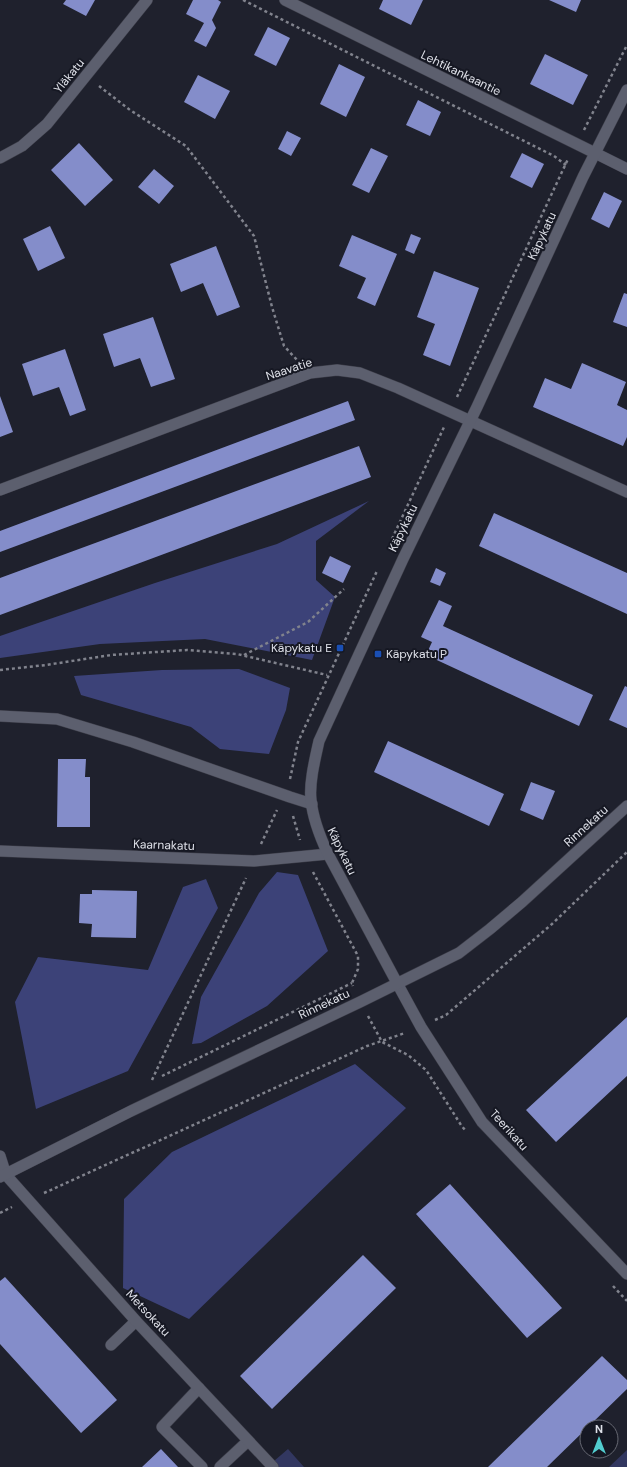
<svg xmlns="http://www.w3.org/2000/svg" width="627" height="1467" viewBox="0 0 627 1467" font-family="'DM Sans',sans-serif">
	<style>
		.green { fill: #323760 }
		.forest { fill: #3c4278 }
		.building { fill: #848dca }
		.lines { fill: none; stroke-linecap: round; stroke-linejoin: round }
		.service-casing { stroke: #3c3d48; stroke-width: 12 }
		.minor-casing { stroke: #3c3d48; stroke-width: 12 }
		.tertiary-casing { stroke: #3c3d48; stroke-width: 12 }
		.path { stroke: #81838d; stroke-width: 2.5; stroke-dasharray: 3 3; stroke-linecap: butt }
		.service { stroke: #5c5f6e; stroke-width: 11 }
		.minor { stroke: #5c5f6e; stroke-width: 11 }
		.tertiary { stroke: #5c5f6e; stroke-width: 11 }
		.transit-dot { fill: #1a4fb4; stroke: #161823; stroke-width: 1.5 }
		.labels { text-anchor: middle; stroke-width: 4; stroke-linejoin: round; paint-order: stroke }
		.street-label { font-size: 12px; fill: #dee0e8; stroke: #161823 }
		.poi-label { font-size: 12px; fill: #dee0e8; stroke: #161823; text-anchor: end }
	</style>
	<rect width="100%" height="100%" fill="#1f212d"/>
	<path class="green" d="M288 1449 304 1467H267Z
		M627 1450V1467H609Z"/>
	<path class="forest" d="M369 501 316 541V580L335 597 312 660 205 639 100 644 0 658V636L155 583 277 544Z
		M239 669 290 688 286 710 269 754 220 749 191 727 81 695 74 676 162 670Z
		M277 872 298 875 328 951 267 1006 201 1043 192 1044 201 997 259 893Z
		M206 879 218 908 128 1071 36 1109 15 1002 38 957 148 970 183 887Z
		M355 1064 406 1108 189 1319 123 1288 124 1199 172 1152Z"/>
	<path class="building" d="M66 0H95L86 16 63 4Z
		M193 0H218L221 2 212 20 216 28 206 47 194 41 204 23 186 14Z
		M383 0H423L411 25 379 9Z
		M549 0H581L576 12Z
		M268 27 290 38 276 66 254 55Z
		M545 54 588 75 573 105 530 84Z
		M339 64 365 77 346 117 320 104Z
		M198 75 230 91 215 119 184 102Z
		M418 100 441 112 430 136 406 125Z
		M287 131 301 138 291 156 278 149Z
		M79 143 113 180 85 206 51 170Z
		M371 148 388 156 369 193 352 185Z
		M522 153 544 164 532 188 510 177Z
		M154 169 174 186 159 204 138 187Z
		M604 192 622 201 609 228 591 219Z
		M50 226 65 258 38 271 23 239Z
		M411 234 421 238 414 254 405 250Z
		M352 235 397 254 375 306 357 298 366 278 339 266Z
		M216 246 240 307 217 316 203 283 181 292 170 264Z
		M434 271 479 288 450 366 423 355 435 324 417 317Z
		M624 293 627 294V327L613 322Z
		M153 317 175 379 151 387 140 358 114 367 103 334Z
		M65 349 86 410 70 416 59 387 33 396 22 364Z
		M582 363 626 382 617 405 627 410V437L623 446 533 407 545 378 571 389Z
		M0 396 13 432 0 437Z
		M348 401 355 420 0 552V531Z
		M359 446 371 477 0 615V578Z
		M494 513 627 573V614L479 546Z
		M330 556 351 566 343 583 322 573Z
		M436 568 446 573 440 586 430 582Z
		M439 600 452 606 443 626 593 695 579 726 426 655 432 642 421 637Z
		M625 686 627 687V728L609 720Z
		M388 741 504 794 489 826 374 772Z
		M58 759H86L85 777H90V827H57Z
		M531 782 555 791 543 820 520 810Z
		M92 890 137 891 136 938 91 937 92 924 79 923 80 894H92Z
		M627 1017V1076L556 1142 526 1110Z
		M450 1184 562 1308 527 1338 416 1214Z
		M363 1255 396 1288 272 1409 240 1376Z
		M5 1277 117 1400 81 1433 0 1344V1281Z
		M602 1356 627 1380V1389L547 1467H488Z
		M161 1449 178 1467H142Z"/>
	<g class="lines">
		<g class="service-casing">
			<path id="service" d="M0 716 57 719 133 742 290 797 312 804
				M0 1156 6 1175
				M111 1345 136 1321
				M199 1388 162 1427 202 1467
				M220 1467 248 1441"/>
		</g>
		<g class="minor-casing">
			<path id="minor" d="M595 153 627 169
				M0 158 22 146 47 124 147 0
				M0 490 310 373 337 370 360 373 398 388 627 492
				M0 851 254 861 328 854
				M397 983 421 1027 482 1122 627 1274
				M6 1175 136 1321 273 1467"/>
		</g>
		<g class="tertiary-casing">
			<path id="tertiary" d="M285 0 595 153
				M397 983 328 854C320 837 313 820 311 800 309 783 315 759 319 741L403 559 477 407 583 177 627 90
				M0 1177 131 1111 360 1002 459 953 490 929 522 902 627 806"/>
		</g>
		<path class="path" d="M243 0 554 156 566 165
			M99 86 130 110 186 146 254 236 272 307 284 346 298 361
			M584 130 627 45
			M457 397 568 159
			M392 539 444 427
			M244 655 308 622 344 589
			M0 670 46 665 111 655 187 650 237 654 327 675
			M290 779 298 742 377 571
			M293 816 300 840
			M261 844 277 810
			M313 872 358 956V969L352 983 353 986
			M368 1016 382 1042 408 1055 426 1070 461 1125 465 1130
			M435 1020 446 1015 552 924 627 852
			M162 1076 352 983
			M152 1080 246 878
			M44 1193 367 1046 405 1033
			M0 1213 12 1207
			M613 1286 627 1301"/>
		<use href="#service" class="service"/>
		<use href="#minor" class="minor"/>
		<use href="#tertiary" class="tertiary"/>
	</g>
	<g class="transit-dot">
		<rect x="336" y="644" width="8" height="8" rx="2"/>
		<rect x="374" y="650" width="8" height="8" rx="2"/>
	</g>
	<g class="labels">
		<g class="street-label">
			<text transform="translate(461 73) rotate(26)" y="4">Lehtikankaantie</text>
			<text transform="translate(69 76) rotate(-51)" y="4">Yläkatu</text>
			<text transform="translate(542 236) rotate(-65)" y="4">Käpykatu</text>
			<text transform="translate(289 369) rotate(-18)" y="4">Naavatie</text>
			<text transform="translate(403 528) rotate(-64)" y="4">Käpykatu</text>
			<text transform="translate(586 826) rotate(-42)" y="4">Rinnekatu</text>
			<text transform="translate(164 845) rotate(2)" y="4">Kaarnakatu</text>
			<text transform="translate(342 851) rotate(64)" y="4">Käpykatu</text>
			<text transform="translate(324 1004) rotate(-25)" y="4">Rinnekatu</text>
			<text transform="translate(509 1130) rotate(48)" y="4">Teerikatu</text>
			<text transform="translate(148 1313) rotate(47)" y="4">Metsokatu</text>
		</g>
		<g class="poi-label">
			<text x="332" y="652">Käpykatu E</text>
			<text x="386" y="658" text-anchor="start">Käpykatu P</text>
		</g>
	</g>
	<g transform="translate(599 1439)"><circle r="19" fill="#161823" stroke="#666872"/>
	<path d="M0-3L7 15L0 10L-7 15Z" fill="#52cdcf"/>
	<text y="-6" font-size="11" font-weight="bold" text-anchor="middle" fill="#dee0e8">N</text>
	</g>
</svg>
